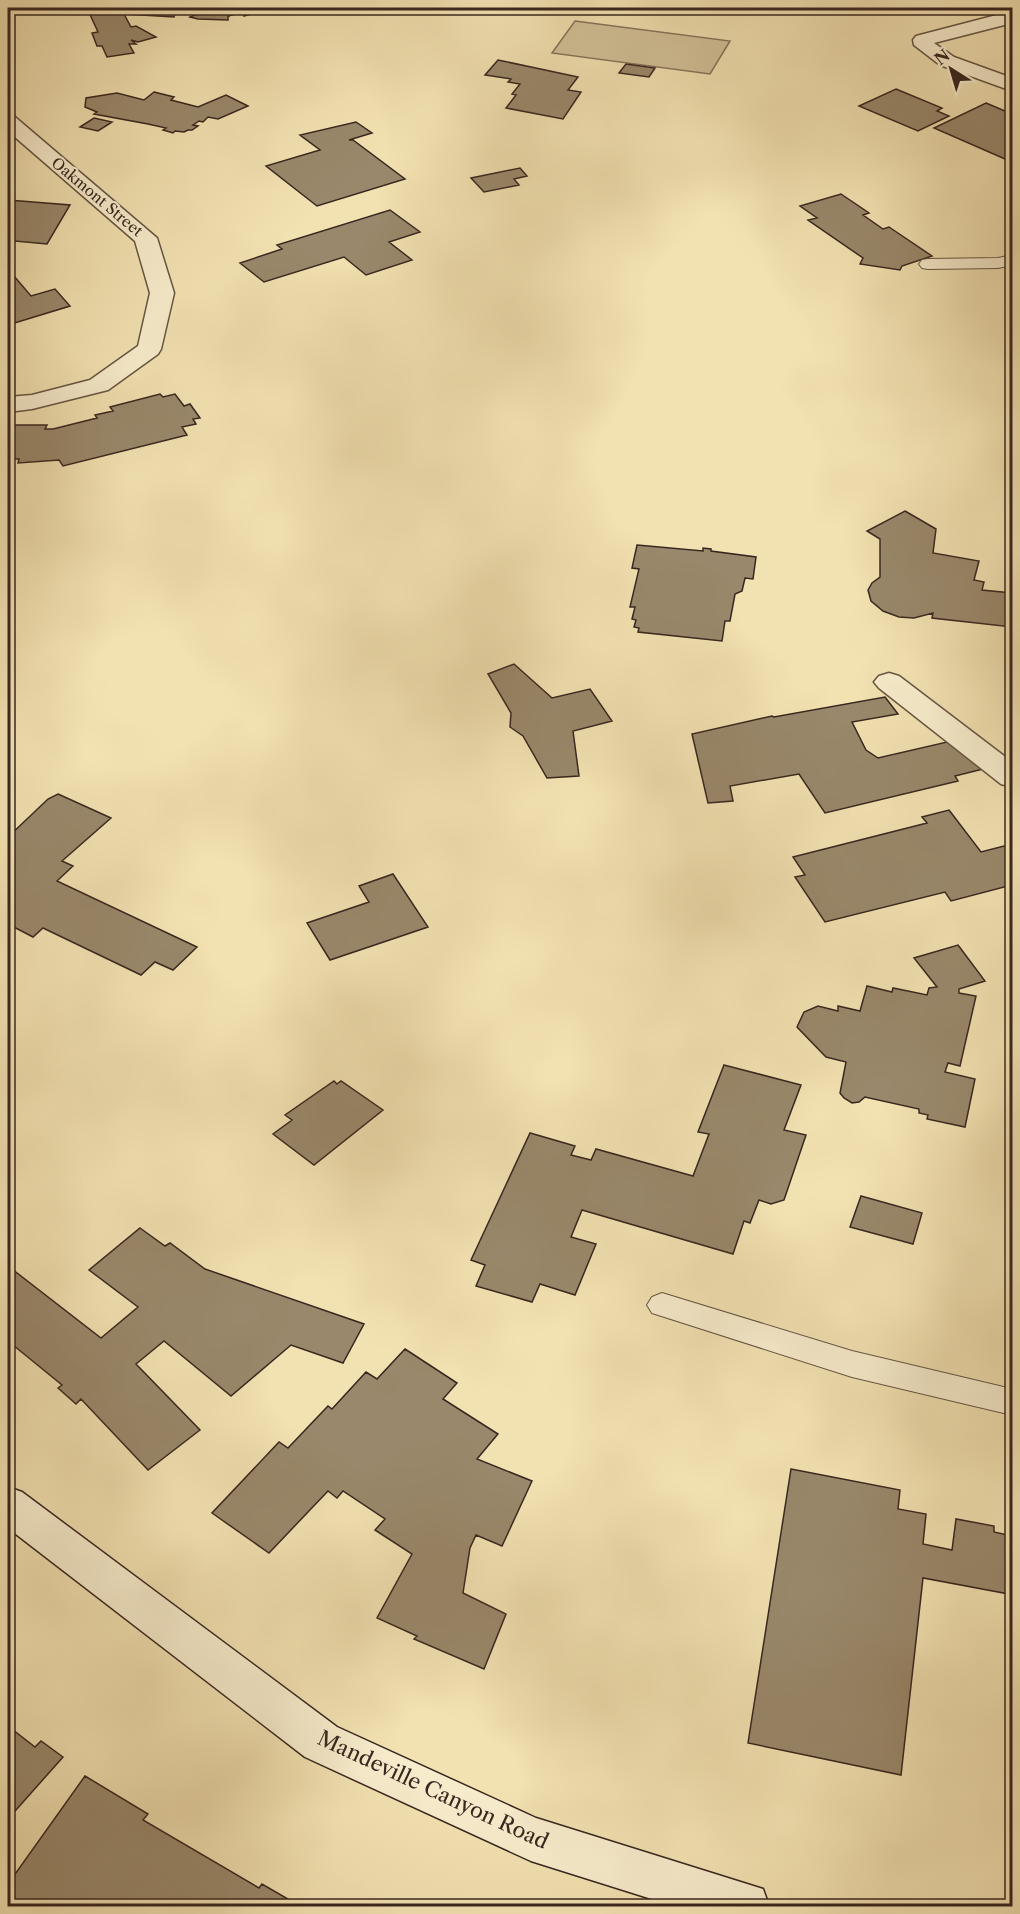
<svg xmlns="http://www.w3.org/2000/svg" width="1020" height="1914" viewBox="0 0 1020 1914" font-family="'Libre Caslon Text',serif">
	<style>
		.green { fill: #d2c198; stroke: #85745c; stroke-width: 1.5 }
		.building { fill: #99886b; stroke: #382720; stroke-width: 1.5 }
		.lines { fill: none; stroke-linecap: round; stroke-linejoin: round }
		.lane-casing { stroke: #665644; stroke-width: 2 }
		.street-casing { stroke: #665644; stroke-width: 3 }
		.secondary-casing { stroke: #382720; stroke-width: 3 }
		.lane { fill: #f7eccc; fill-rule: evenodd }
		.street { fill: #f7eccc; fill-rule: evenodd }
		.secondary { fill: #f7eccc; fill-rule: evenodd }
		.labels { text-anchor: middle; stroke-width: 4.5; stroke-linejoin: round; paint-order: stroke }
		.far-street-label { font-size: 15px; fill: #382720; stroke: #f7eccc }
		.near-street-label { font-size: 21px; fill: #382720; stroke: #f7eccc }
	</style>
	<rect width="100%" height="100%" fill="#f2e1b1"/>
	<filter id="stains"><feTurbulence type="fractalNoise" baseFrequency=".00333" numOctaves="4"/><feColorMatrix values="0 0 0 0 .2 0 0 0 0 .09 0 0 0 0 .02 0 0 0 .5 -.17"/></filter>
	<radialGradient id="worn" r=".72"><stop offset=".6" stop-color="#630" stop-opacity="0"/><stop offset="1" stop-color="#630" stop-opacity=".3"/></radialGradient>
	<path class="green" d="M575 21 730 41 710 74 552 53Z"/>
	<path class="building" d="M24 8H81L75 14 51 13 43 11 46 9Z
		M87 8H271L244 16 243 13 231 15 228 17V20L198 19 190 17 199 13H183L181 11H176L174 17 124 14 131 27 136 26 156 37 138 42 131 40 136 44H129L134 53 107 57 102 46H97L92 33 98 32Z
		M498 60 578 77 568 90 581 92 563 119 506 108 516 95 512 94 520 84 508 82 511 79 485 75Z
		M626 64 655 68 649 77 619 73Z
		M896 89 942 108 937 111 949 116 918 131 859 106Z
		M154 92 174 97 171 100 198 107 226 95 248 106 218 119 208 117 203 122 199 121 193 125 198 126 192 130H188L184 132 175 131 173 133 163 130 166 128 148 124 94 114 97 112 85 107 86 98 117 93 144 100Z
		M986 103 1012 114V162L934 128Z
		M94 118 112 122 98 131 80 127Z
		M356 122 372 133 349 140H353L405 179 317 206 266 166 320 150 300 135Z
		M520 168 527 176 514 179 519 185 484 192 471 178Z
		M841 194 869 213 863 215 883 229 889 227 932 256 902 266 900 270 860 264 863 258 808 220 817 218 800 206Z
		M8 200 70 205 47 244 15 241 8 252Z
		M390 210 420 232 389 242 412 260 366 275 344 257 264 282 240 263 282 249 277 245Z
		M8 269 31 296 55 289 70 306 8 325Z
		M160 394 163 397 175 394 184 406 190 404 200 418 193 419 196 424 182 427 187 435 63 466 59 460 18 463 19 459H8V425H47L45 429H53L97 418 95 415 113 411 110 407Z
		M905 511 936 529 933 553 979 561 974 580 984 582 982 590 1012 593V627L932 618 933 613 914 618 899 617 883 611 871 601 868 590 872 583 880 577V539L867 531Z
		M637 545 703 551V548L711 549V551L756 557 753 579 745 578 742 591 735 594 730 621H725L722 641 638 632 639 628 634 627 636 620 632 619 635 607H630L639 569 632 568Z
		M514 664 552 698 590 689 612 721 573 731 579 776 547 778 523 736 510 727 511 713 488 674Z
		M885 697 898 714 852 722 866 750 878 758 960 739 983 769 955 776 958 781 825 813 799 774 730 786 733 801 708 803 692 734 772 716 774 717Z
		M58 794 111 818 62 861 73 866 57 881 197 947 173 970 155 962 141 975 43 928 33 937 8 924V837L48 799Z
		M949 810 981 852 1012 844V885L951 901 945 892 825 922 795 877 805 875 793 857 927 823 922 817Z
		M393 874 428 927 330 960 307 923 369 902 359 886Z
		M958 945 985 981 959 989V993L976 996 960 1066 948 1063 945 1072 975 1079 965 1127 927 1119 928 1115 919 1113V1109L865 1097 859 1102 852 1103 844 1098 840 1093 846 1062 826 1057 797 1027 804 1012 818 1006 838 1011V1006L860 1011 867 986 892 992 893 988 927 995 929 988 937 987 914 958Z
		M724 1065 801 1085 784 1130 806 1135 784 1200 771 1204 759 1200 750 1223 744 1221 733 1254 582 1210 571 1237 596 1244 575 1295 540 1284 532 1302 476 1286 485 1265 471 1260 530 1133 575 1146 571 1155 591 1160 596 1149 693 1176 709 1134 698 1132Z
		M334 1081 337 1084 341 1081 383 1110 314 1165 273 1134 292 1120 285 1115Z
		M861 1196 922 1213 913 1244 850 1227Z
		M140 1228 165 1246 170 1243 205 1269 364 1324 343 1363 291 1345 231 1396 164 1341 136 1364 200 1430 148 1470 81 1399 76 1404 58 1388 62 1385 8 1341V1266L101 1338 138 1307 89 1270Z
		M405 1349 457 1383 443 1399 498 1434 477 1459 532 1481 502 1546 476 1535 470 1548 463 1593 506 1614 484 1669 414 1639 417 1636 377 1618 412 1554 375 1530 385 1519 343 1491 337 1498 328 1491 269 1553 212 1513 279 1442 288 1448 328 1406 332 1409 366 1372 377 1379Z
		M791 1469 900 1490 898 1509 926 1514 923 1544 952 1550 956 1519 994 1526V1532L1012 1536 1009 1594 923 1578 901 1775 748 1743Z
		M8 1726 35 1747 41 1741 63 1757 8 1819Z
		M85 1776 148 1814 143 1820 259 1888 262 1884 300 1906H8V1884Z"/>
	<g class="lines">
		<g class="lane-casing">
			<path id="lane" d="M1012 255V265L998 268 928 269 922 268 919 264 922 260 928 259 998 258Z
				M662 1293 852 1351 1012 1389V1415L852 1377 652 1313 647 1305 652 1297Z"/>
		</g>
		<g class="street-casing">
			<path id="street" d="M1012 11V23L934 43 954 57 1012 78V91L940 65 914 45 913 40 916 36Z
				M8 115 15 117 157 238 174 293 161 349 158 354 108 390 32 409 8 412V397L32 395 90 380 138 346 150 293 135 241 8 131Z
				M889 673 899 676 1012 762V787L1001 784 879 688 874 682 879 676Z"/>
		</g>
		<g class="secondary-casing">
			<path id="secondary" d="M8 1487 22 1492 337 1727 536 1818 763 1889 769 1906H674L531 1861 305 1757 8 1528Z"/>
		</g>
		<use href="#lane" class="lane"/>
		<use href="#street" class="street"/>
		<use href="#secondary" class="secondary"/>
	</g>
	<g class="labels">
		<g class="far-street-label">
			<text transform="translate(97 197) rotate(40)" y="5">Oakmont Street</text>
		</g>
		<g class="near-street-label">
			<text transform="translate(433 1790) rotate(25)" y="7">Mandeville Canyon Road</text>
		</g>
	</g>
	<rect width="1020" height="1914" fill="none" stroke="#f2e1b1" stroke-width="30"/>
	<rect x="9" y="9" width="1002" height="1896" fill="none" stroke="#382720" stroke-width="3"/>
	<rect x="15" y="15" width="990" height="1884" fill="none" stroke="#382720" stroke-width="1.5"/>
	<g transform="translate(951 69) rotate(323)" stroke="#f7eccc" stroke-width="4.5" paint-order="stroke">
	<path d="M0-4.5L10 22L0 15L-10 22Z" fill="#382720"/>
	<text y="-9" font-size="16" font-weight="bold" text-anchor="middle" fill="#382720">N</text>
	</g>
	<rect width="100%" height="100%" filter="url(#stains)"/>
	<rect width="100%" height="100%" fill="url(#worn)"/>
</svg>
